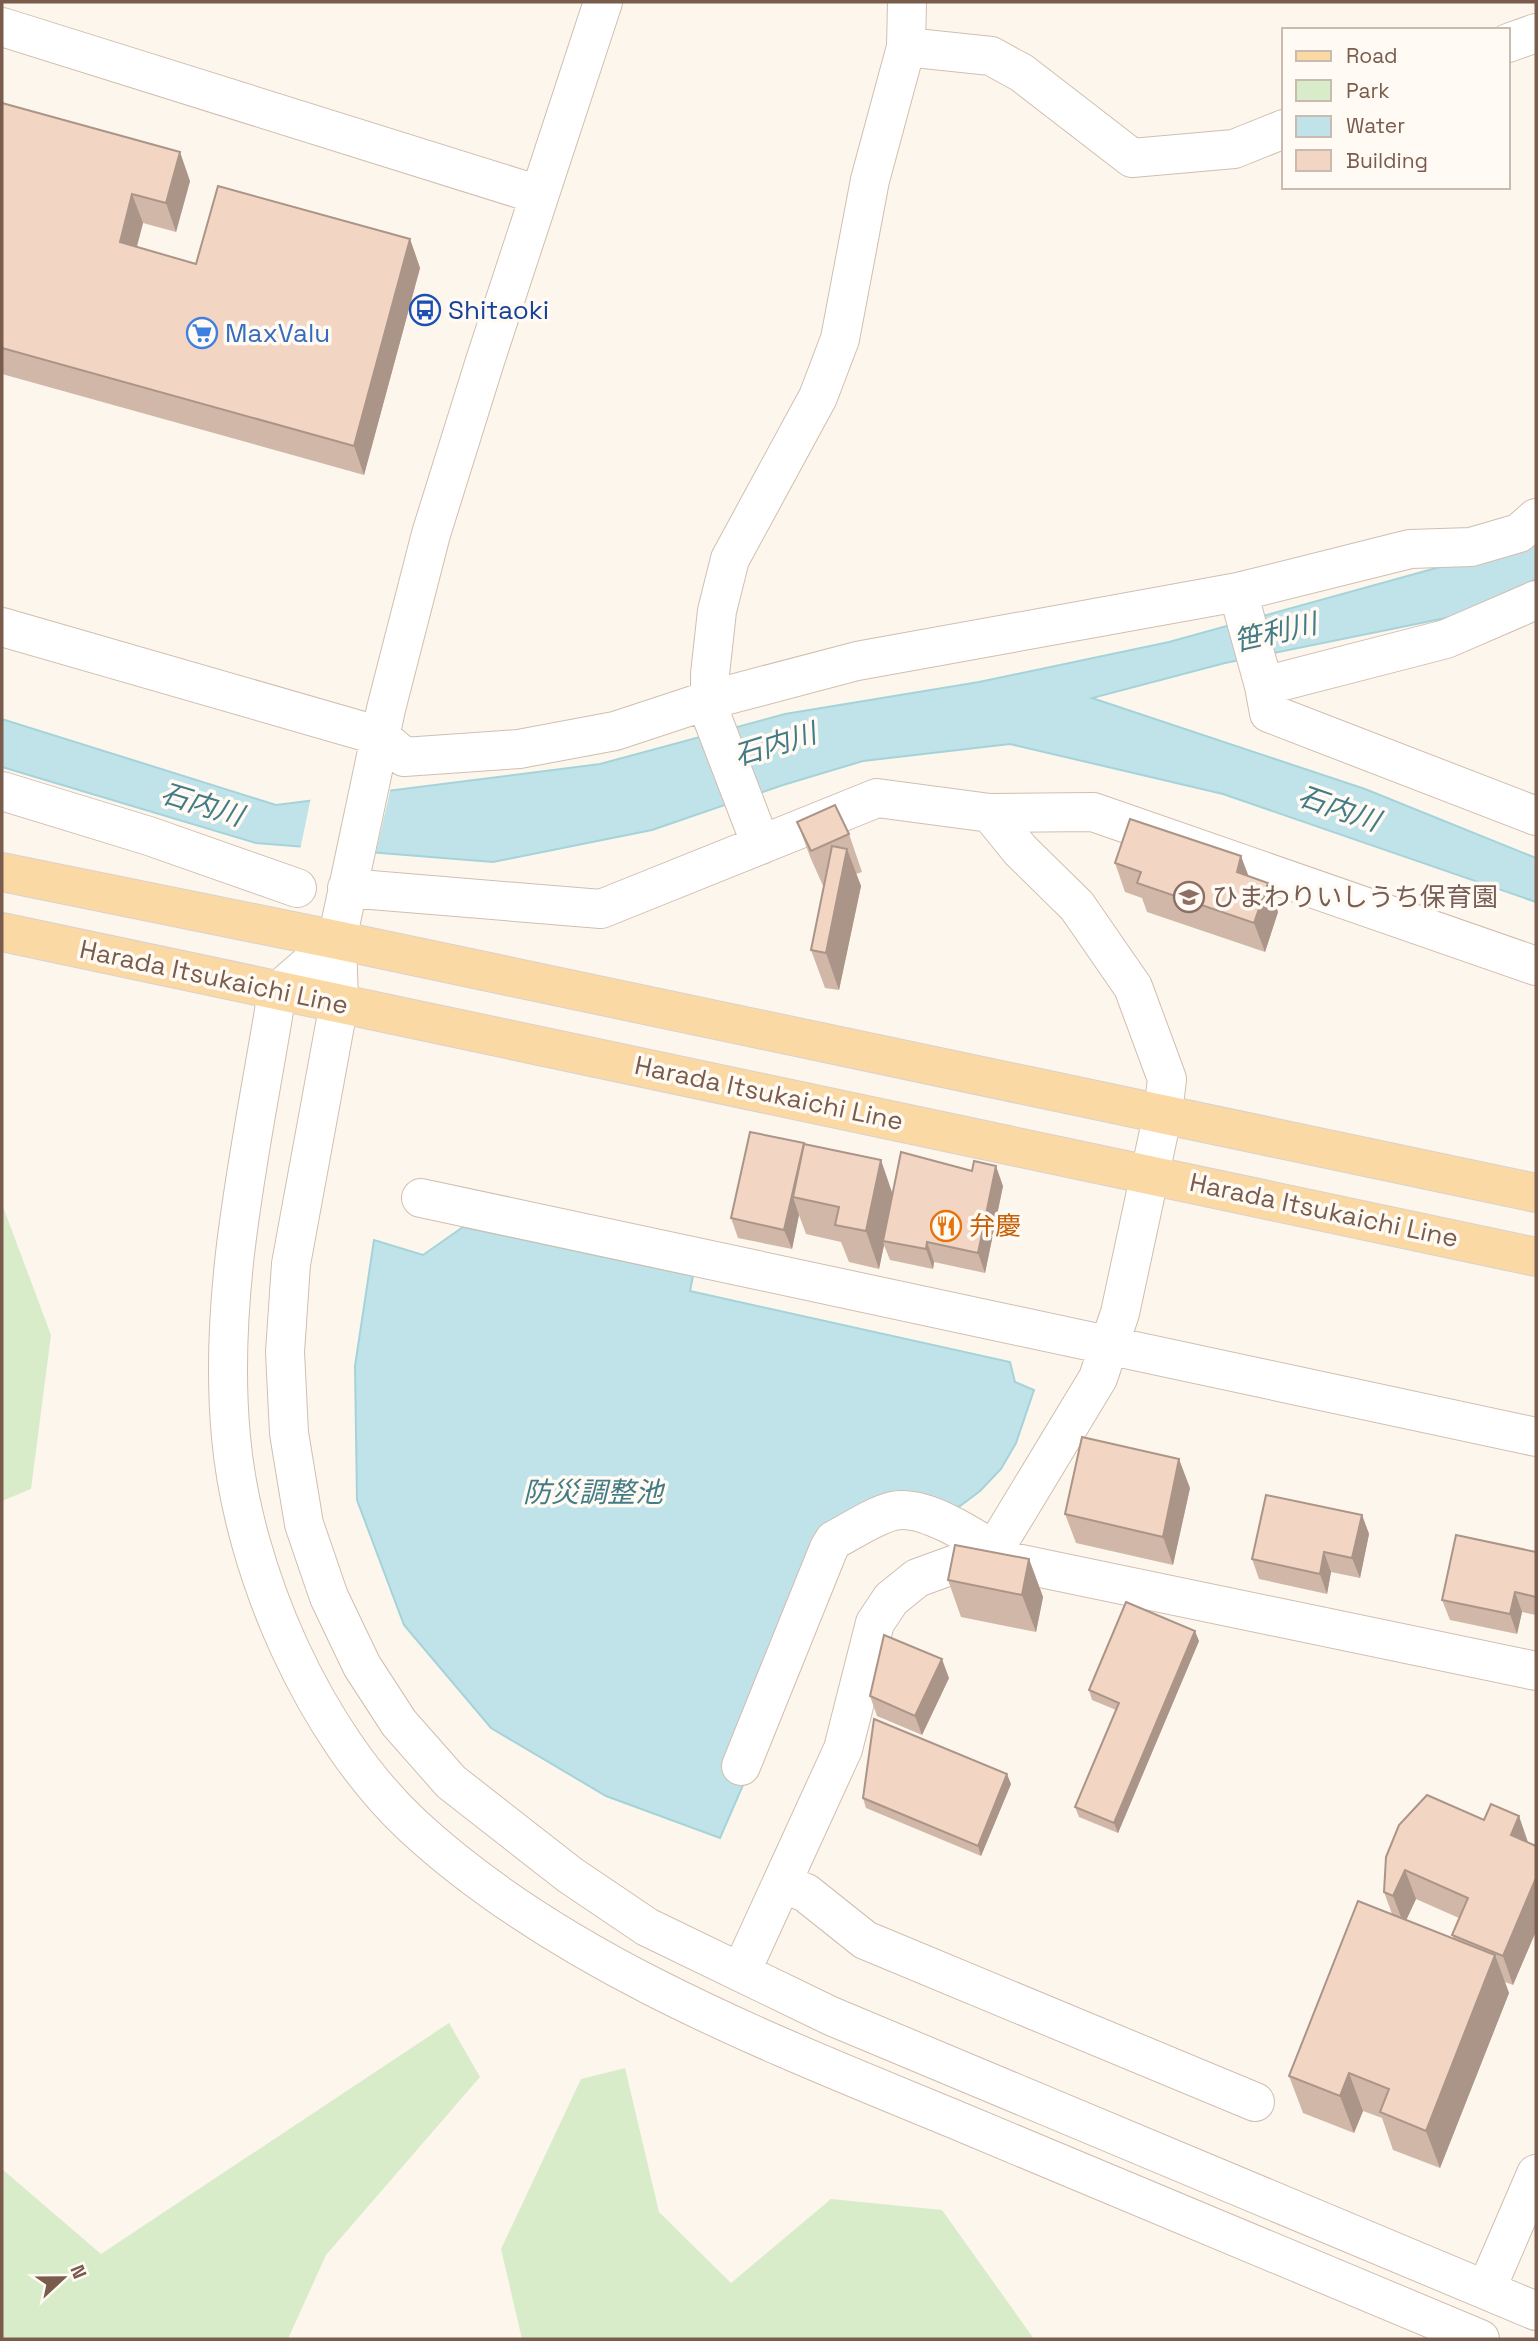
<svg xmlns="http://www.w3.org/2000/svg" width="1538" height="2341" viewBox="0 0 1538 2341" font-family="'Space Grotesk','Noto Sans JP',sans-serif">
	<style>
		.green { fill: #d8ecc9 }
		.water { fill: #bfe3e8; stroke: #a5d3da; stroke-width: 2 }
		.pier { fill: #fdf6ec }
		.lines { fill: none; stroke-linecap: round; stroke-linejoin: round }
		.minor-casing { stroke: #d1beb0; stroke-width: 40 }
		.major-casing { stroke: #dad1cd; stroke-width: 40 }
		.minor { stroke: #fff; stroke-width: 38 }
		.major { stroke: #fbd9a5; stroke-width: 38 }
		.wall { fill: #d1b7a8; fill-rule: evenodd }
		.shaded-wall { fill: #aa9588 }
		.building { fill: #f3d5c3; stroke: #aa9588; stroke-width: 2 }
		.labels { text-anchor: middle; stroke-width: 7; stroke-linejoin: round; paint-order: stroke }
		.transit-label { font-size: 26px; fill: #164399; stroke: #fffaf3; text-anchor: start }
		.shop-label { font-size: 26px; fill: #366cbe; stroke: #fffaf3; text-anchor: start }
		.education-label { font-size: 26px; fill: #785e54; stroke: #fffaf3; text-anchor: start }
		.street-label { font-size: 26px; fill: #7a5c4d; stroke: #fffaf3 }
		.food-label { font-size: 26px; fill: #c56008; stroke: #fffaf3; text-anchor: start }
		.water-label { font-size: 28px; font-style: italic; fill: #437c86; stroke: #fffaf3 }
	</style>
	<rect width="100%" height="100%" fill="#fdf6ec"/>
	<path class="green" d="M2 1204 51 1335 31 1489 2 1501Z
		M449 2023 480 2077 326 2255 288 2339H2V2169L101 2254Z
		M625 2068 659 2212 731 2283 831 2199 942 2210 1034 2339H522L501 2249 581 2079Z"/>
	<path class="water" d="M1536 531V579L1475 612 1225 663 1092 698 1365 789 1536 858V902L1223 794 1010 744 863 761 783 785 652 830 493 862 256 843 2 767V719L276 805 600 764 785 714 979 682 1169 642 1487 554Z
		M463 1227 693 1276 690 1291 1010 1362 1015 1382 1034 1390 1016 1443 1001 1469 980 1491 956 1509 820 1530 750 1769 720 1838 606 1796 491 1728 404 1625 357 1500 355 1366 374 1240 423 1255Z"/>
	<path class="pier" d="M391 787 375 856 300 850 311 797Z"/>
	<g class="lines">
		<g class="minor-casing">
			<path id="minor" d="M603 2 485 361 431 534 386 709 337 940 339 1003 291 1264 285 1352 289 1433 304 1524 329 1597 362 1666 399 1723 451 1782 570 1875 647 1927 831 2016 1536 2311
				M2 27 539 195
				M1508 43 1536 33
				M906 47 991 56 1022 73 1132 158 1234 149 1284 129
				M1238 592 1264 686
				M1536 600 1446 639 1264 686 1269 713 1536 816
				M2 627 380 736 404 757 519 749 615 731 709 700 857 661 1238 592 1410 549 1471 547 1519 533 1536 518
				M2 791 149 836 297 888
				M761 845 710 712V674L717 611 730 559 818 397 840 339 870 180 906 47 907 2
				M347 888 601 909 877 798 990 813 1093 812 1536 966
				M337 940 277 992C254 1138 217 1288 231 1437 243 1571 314 1734 413 1826 562 1964 775 2045 961 2122 1134 2195 1307 2267 1480 2339
				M421 1198 1536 1437
				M741 1766 829 1548 834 1540C852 1531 873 1516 893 1511 927 1503 985 1545 1012 1562L1536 1671
				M782 1883 806 1893 865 1940 1255 2102
				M741 1972 843 1749 875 1623 891 1599 917 1578 994 1550 1098 1378 1120 1313 1163 1113 1167 1079 1133 987 1077 906 1020 850 990 813
				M1486 2290 1536 2174"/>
		</g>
		<g class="major-casing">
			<path id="major" d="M2 872 337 940 1536 1193
				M2 932 1536 1257"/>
		</g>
		<use href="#minor" class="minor"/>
		<use href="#major" class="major"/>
	</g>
	<path class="wall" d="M2 103 190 181 176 232 143 223 137 247 196 264 410 239 420 268 364 475 2 374Z
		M797 822 849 834 862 872 856 874 861 886 839 990 825 988 811 950 824 888 811 859Z
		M1115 863 1249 877 1268 883 1278 912 1265 952 1147 912 1142 898 1125 892Z
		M750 1132 893 1193 1003 1186 985 1273 934 1262 933 1269 890 1260 884 1245 879 1269 849 1262 841 1242 806 1234 799 1215 792 1249 738 1238 731 1218Z
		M1190 1488 1173 1565 1076 1543 1065 1514Z
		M1362 1515 1369 1534 1360 1578 1331 1572 1327 1594 1259 1579 1252 1559Z
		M1536 1552V1615L1522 1612 1517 1634 1450 1620 1442 1600Z
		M1029 1559 1043 1597 1036 1632 961 1617 948 1580Z
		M1199 1641 1118 1833 1079 1817 1075 1807 1116 1710 1092 1700 1089 1690Z
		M949 1678 922 1735 877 1716 870 1696Z
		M1011 1784 981 1856 866 1808 863 1798Z
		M1528 1842 1536 1846V1931L1513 1985 1505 1982 1509 1993 1440 2168 1393 2150 1382 2118 1363 2111 1354 2133 1303 2113 1289 2076 1392 1914 1384 1892 1386 1857ZM1416 1899 1459 1918 1452 1935 1454 1939 1406 1920Z"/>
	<path class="shaded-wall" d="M180 152 190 181 176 232 166 203Z
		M132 194 143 223 130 271 120 242Z
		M410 239 420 268 364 475 354 446Z
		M847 849 861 886 839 990 826 953Z
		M1241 856 1252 885 1237 872Z
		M1268 883 1278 912 1265 952 1254 923Z
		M804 1143 793 1197 799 1215 792 1249 784 1230Z
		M881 1160 894 1198 883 1241 884 1245 879 1269 866 1231Z
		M996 1166 1003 1186 985 1273 978 1253Z
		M927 1242 934 1262 933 1269 926 1249Z
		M1179 1459 1190 1488 1173 1565 1163 1537Z
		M1362 1515 1369 1534 1360 1578 1352 1558Z
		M1324 1552 1331 1572 1327 1594 1320 1574Z
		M1029 1559 1043 1597 1036 1632 1022 1595Z
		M1515 1592 1522 1612 1517 1634 1510 1614Z
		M1195 1631 1199 1641 1118 1833 1114 1823Z
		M942 1659 949 1678 922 1735 915 1716Z
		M1007 1774 1011 1784 981 1856 978 1846Z
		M1519 1816 1529 1845 1511 1835Z
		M1405 1870 1416 1899 1404 1925 1393 1896Z
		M1536 1878V1931L1513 1985 1503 1956Z
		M1495 1955 1509 1993 1440 2168 1426 2131Z
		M1349 2073 1363 2111 1354 2133 1340 2096Z"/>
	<path class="building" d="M2 103 180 152 166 203 132 194 120 242 196 264 218 186 410 239 354 446 2 348Z
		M835 805 849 834 811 851 797 822Z
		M1130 819 1241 856 1237 872 1268 883 1254 923 1137 883 1141 872 1115 863Z
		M832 846 847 849 826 953 811 950Z
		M750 1132 804 1143 784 1230 731 1218Z
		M804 1144 881 1160 866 1231 835 1225 839 1207 793 1197Z
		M901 1152 972 1171 974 1161 996 1166 978 1253 927 1242 926 1249 883 1241Z
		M1082 1437 1179 1459 1163 1537 1065 1514Z
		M1266 1495 1362 1515 1352 1558 1324 1552 1320 1574 1252 1559Z
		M1456 1535 1536 1552V1597L1515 1592 1510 1614 1442 1600Z
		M955 1545 1029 1559 1022 1595 948 1580Z
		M1126 1602 1195 1631 1114 1823 1075 1807 1119 1703 1089 1690Z
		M884 1635 942 1659 915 1716 870 1696Z
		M874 1719 1007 1774 978 1846 863 1798Z
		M1427 1795 1484 1820 1491 1804 1519 1816 1511 1835 1536 1846V1878L1503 1956 1452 1935 1468 1898 1405 1870 1393 1896 1384 1892 1386 1857 1399 1825Z
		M1358 1901 1495 1955 1426 2131 1380 2112 1389 2089 1349 2073 1340 2096 1289 2076Z"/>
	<defs>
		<g id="bus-ring" transform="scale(1.575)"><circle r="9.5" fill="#fffaf3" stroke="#1a4fb4" stroke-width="1.5"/><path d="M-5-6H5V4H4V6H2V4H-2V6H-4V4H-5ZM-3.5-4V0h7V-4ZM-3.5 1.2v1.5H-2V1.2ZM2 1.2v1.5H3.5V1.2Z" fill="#1a4fb4"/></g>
		<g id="supermarket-ring" transform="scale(1.575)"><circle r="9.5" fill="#fffaf3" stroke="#3f7fe0" stroke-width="1.5"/><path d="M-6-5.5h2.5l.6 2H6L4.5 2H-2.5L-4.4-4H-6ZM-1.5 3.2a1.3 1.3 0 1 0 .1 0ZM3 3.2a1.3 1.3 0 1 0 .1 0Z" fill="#3f7fe0"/></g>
		<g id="school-ring" transform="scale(1.575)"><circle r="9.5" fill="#fffaf3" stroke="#8d6e63" stroke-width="1.5"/><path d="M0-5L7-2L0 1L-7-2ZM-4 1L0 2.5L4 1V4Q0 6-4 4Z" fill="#8d6e63"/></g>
		<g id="restaurant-ring" transform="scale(1.575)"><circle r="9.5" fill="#fffaf3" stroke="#e8710a" stroke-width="1.5"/><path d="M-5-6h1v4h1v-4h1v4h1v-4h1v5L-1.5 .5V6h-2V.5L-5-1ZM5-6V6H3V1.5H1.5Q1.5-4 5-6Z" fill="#e8710a"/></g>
	</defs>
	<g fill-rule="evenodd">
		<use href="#bus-ring" x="425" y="310"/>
		<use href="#supermarket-ring" x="202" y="333"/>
		<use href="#school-ring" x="1189" y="897"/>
		<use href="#restaurant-ring" x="946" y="1226"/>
	</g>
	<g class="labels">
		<g class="transit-label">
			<text x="448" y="319">Shitaoki</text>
		</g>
		<g class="shop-label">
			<text x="225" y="342">MaxValu</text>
		</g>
		<g class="education-label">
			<text x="1212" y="906">ひまわりいしうち保育園</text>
		</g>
		<g class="street-label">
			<text transform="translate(214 977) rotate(12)" y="9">Harada Itsukaichi Line</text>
			<text transform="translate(769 1093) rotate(12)" y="9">Harada Itsukaichi Line</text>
			<text transform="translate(1324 1210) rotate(12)" y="9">Harada Itsukaichi Line</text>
		</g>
		<g class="food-label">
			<text x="969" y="1235">弁慶</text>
		</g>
		<g class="water-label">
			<text transform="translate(1275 632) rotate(-13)" y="10">笹利川</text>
			<text transform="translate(775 744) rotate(-17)" y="10">石内川</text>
			<text transform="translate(202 804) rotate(17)" y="10">石内川</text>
			<text transform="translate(1339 808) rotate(19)" y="10">石内川</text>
			<text x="593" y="1502">防災調整池</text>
		</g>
	</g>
	<rect width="1538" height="2341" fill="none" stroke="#7a5c4d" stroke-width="7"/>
	<rect x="1282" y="28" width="228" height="161" fill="#fffaf3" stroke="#cabbb1" stroke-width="2"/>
	<rect x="1296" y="51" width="35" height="10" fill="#fbd9a5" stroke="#cabbb1" stroke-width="2"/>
	<text x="1346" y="63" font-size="21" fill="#7a5c4d">Road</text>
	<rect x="1296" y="80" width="35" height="21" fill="#d8ecc9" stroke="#cabbb1" stroke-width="2"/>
	<text x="1346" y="98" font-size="21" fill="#7a5c4d">Park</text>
	<rect x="1296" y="116" width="35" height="21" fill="#bfe3e8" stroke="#cabbb1" stroke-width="2"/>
	<text x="1346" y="133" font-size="21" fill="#7a5c4d">Water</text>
	<rect x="1296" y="150" width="35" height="21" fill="#f3d5c3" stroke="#cabbb1" stroke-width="2"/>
	<text x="1346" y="168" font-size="21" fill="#7a5c4d">Building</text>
	<g transform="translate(63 2278) rotate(68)" stroke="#fffaf3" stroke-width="5" paint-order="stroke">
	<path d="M0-5L12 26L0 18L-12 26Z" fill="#7a5c4d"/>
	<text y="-10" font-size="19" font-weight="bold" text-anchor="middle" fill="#7a5c4d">N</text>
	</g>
</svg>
